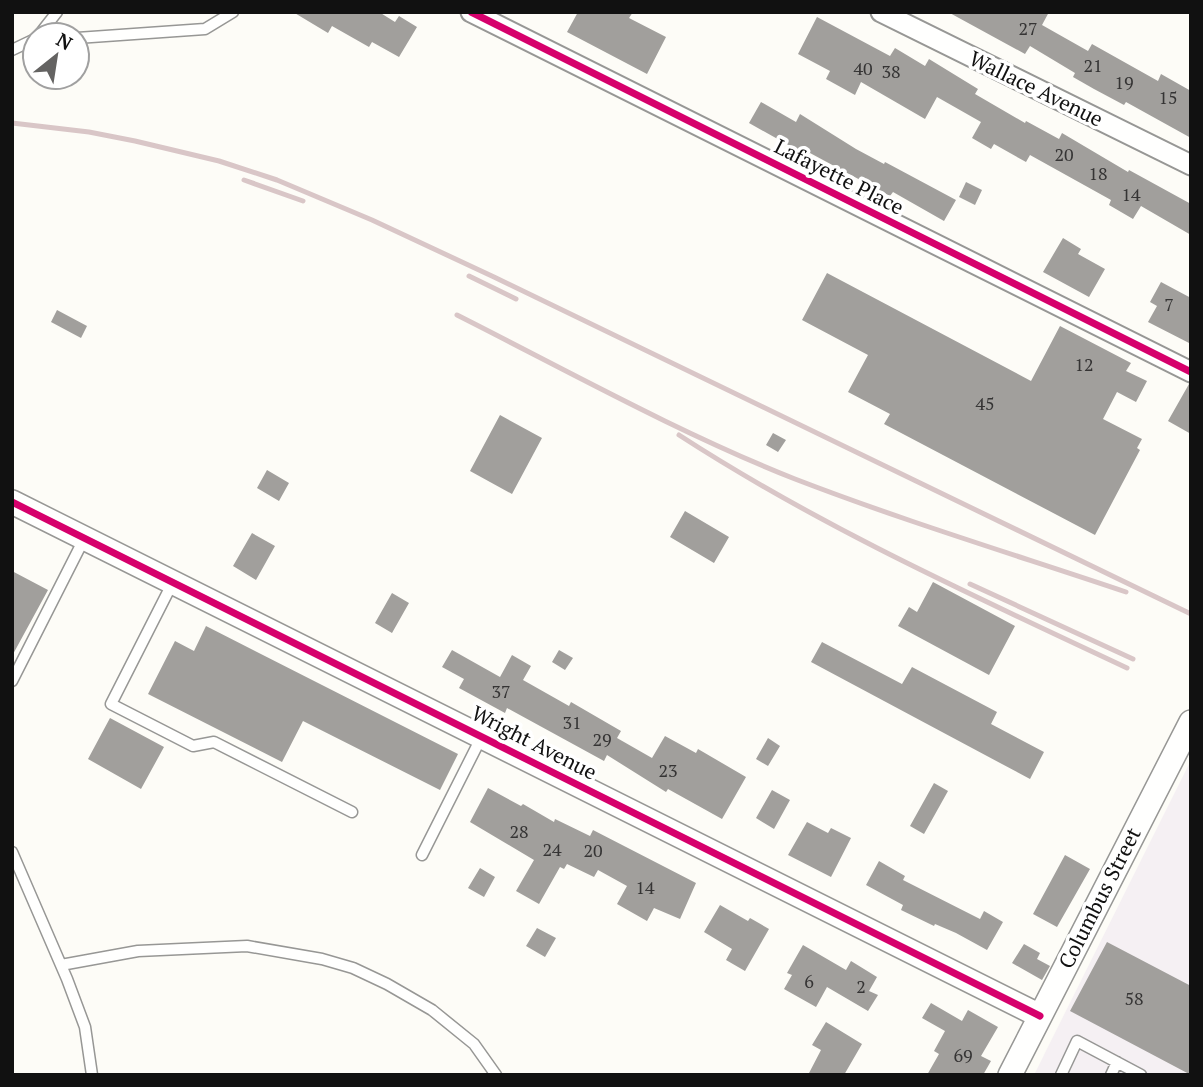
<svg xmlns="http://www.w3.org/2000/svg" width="1203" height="1087" viewBox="0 0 1203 1087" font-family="'PT Serif',serif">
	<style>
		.industrial { fill: #f5f0f3 }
		.building { fill: #a19f9c }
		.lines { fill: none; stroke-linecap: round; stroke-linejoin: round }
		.service-casing { stroke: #979795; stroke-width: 13 }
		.minor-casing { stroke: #979795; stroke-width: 23 }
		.tertiary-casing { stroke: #979795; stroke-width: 26 }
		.service { stroke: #fffffe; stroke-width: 10 }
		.minor { stroke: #fffffe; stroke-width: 19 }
		.tertiary { stroke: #fffffe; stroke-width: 23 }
		.rail { stroke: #d9c6c7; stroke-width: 5 }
		.cycleway-casing { stroke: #fff; stroke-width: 11 }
		.cycleway { stroke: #d6006c; stroke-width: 7 }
		.labels { text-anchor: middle; stroke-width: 7; stroke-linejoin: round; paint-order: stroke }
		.number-label { font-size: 18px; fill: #353434 }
		.street-label { font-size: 21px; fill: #111; stroke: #fff }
	</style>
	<rect width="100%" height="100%" fill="#fdfcf7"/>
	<path class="industrial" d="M1191 760V1075H1034Z"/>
	<path class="building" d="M293 12H379L395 22 399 16 417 27 399 57 372 42 369 47 332 26 328 33Z
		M578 12H633L629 18 666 37 647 74 567 32Z
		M948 12H1049L1042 25 1088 51 1092 44 1158 81 1161 74 1191 91V138L1126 102 1124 105 1094 89 1073 77 1075 73 1030 46 1025 54Z
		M817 17 890 56 895 48 925 66 929 59 978 89 975 94 1025 123 1026 121 1059 139 1062 133 1128 172 1129 170 1191 204V235L1141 206 1133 219 1109 205 1111 200 1030 155 1026 162 994 144 991 149 972 138 981 122 937 97 925 119 861 82 855 95 826 79 830 71 798 54Z
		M761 102 796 122 800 114 856 149 884 164 885 162 956 200 944 221 893 192 890 196 810 153 808 156 749 123Z
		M966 182 982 190 975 205 959 197Z
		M1063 238 1081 249 1078 254 1105 269 1089 297 1043 272Z
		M827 273 1031 381 1060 326 1131 363 1126 371 1147 381 1136 402 1117 392 1103 419 1142 439 1137 448 1140 450 1095 535 884 424 890 414 848 392 868 355 802 320Z
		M1161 282 1191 298V344L1148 322 1157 306 1150 302Z
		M57 310 87 326 81 338 51 322Z
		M1189 384H1191V434L1168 421Z
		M500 415 542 438 512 494 470 471Z
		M773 433 786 440 778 452 766 445Z
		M267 470 289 483 279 501 257 488Z
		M685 511 729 537 714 563 670 537Z
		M252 533 275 546 256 580 233 566Z
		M12 571 48 590 12 656Z
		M933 582 1015 626 989 675 898 626 909 607 917 612Z
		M392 593 409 603 392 633 375 623Z
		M206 626 458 754 440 790 303 721 282 762 148 694 175 641 194 651Z
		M822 642 902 684 912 667 997 712 991 724 1044 752 1030 779 811 662Z
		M452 650 500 677 512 655 531 666 523 680 569 706 571 702 621 731 617 738 652 758 665 736 696 753 698 749 746 777 722 819 668 789 666 792 607 755 604 761 507 708 505 713 459 688 464 679 442 667Z
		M559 650 573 658 565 670 552 662Z
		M110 718 164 747 141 789 88 759Z
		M768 738 780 746 768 766 756 759Z
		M934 783 948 791 924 834 910 826Z
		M488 788 521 806 523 804 554 822 555 819 590 836 593 830 696 883 680 919 654 908 647 921 617 904 627 886 598 870 594 877 567 864 564 869 560 867 539 904 516 891 534 860 470 822Z
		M772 790 790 800 774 829 756 818Z
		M807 822 828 833 831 828 851 838 831 877 788 855Z
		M1065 855 1090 869 1057 927 1033 914Z
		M879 861 905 876 903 880 980 919 984 911 1003 922 987 950 956 933 935 924 934 926 901 910 903 905 866 885Z
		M480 868 495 877 484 897 468 888Z
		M720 905 748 921 750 918 769 929 745 971 726 960 732 949 704 932Z
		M537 928 556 938 545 957 526 946Z
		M1107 942 1191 986V1075L1070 1011Z
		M1024 944 1040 953 1037 959 1050 966 1042 980 1012 963Z
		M803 945 846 970 851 961 877 977 869 991 878 995 868 1011 827 987 816 1007 784 989 792 975 787 973Z
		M931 1003 962 1021 968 1010 998 1027 981 1056 991 1061 983 1075H927L939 1054 934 1051 945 1031 922 1018Z
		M826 1022 862 1044 844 1075H808L821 1050 812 1045Z"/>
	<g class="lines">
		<g class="service-casing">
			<path id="service" d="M39 35 57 12
				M77 38 205 29 233 12
				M12 50 35 39
				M173 582 111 704 193 746 214 742 352 812
				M12 681 84 539
				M12 852 67 979 85 1027 92 1075
				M422 855 482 736
				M61 965 138 951 247 946 322 959 353 968 387 984 432 1010 474 1044 496 1075
				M1061 1075 1077 1041 1141 1075
				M1111 1075 1117 1062"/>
		</g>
		<g class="minor-casing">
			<path id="minor" d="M471 12 1191 372
				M881 12 1191 165"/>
		</g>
		<g class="tertiary-casing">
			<path id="tertiary" d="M12 502 1040 1016
				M1010 1075 1191 722"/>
		</g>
		<use href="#service" class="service"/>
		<use href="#minor" class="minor"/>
		<use href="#tertiary" class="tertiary"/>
		<path class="rail" d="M12 123 89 132 135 141 219 161 277 180 372 220 494 277 1191 614
			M244 180 303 201
			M469 276 516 299
			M457 315C568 371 679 433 795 479 904 521 1016 555 1126 592
			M679 435C821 527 974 596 1127 668
			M970 584 1133 659"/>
		<g class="cycleway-casing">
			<path id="cycleway" d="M471 12 1191 372
				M12 502 1040 1016"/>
		</g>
		<use href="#cycleway" class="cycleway"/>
	</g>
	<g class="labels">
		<g class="number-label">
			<text x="1028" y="35">27</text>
			<text x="1093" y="72">21</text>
			<text x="863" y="75">40</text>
			<text x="891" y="78">38</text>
			<text x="1124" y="89">19</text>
			<text x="1168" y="104">15</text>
			<text x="1064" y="161">20</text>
			<text x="1098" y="180">18</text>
			<text x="1131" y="201">14</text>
			<text x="1169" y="311">7</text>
			<text x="1084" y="371">12</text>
			<text x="985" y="410">45</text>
			<text x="501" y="698">37</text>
			<text x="572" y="729">31</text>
			<text x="602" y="746">29</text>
			<text x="668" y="777">23</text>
			<text x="519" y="838">28</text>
			<text x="552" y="856">24</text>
			<text x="593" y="857">20</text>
			<text x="645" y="894">14</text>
			<text x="809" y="988">6</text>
			<text x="861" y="993">2</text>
			<text x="1134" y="1005">58</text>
			<text x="963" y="1062">69</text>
		</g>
		<g class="street-label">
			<text transform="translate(1036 89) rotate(26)" y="7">Wallace Avenue</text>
			<text transform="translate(839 177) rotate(27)" y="7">Lafayette Place</text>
			<text transform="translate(534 743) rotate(27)" y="7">Wright Avenue</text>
			<text transform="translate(1100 898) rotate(-63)" y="7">Columbus Street</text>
		</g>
	</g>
	<rect width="1203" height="1087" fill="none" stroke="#111111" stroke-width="28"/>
	<g transform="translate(56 56) rotate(30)"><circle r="33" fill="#ffffff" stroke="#a0a0a0" stroke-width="2"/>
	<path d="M0-5L12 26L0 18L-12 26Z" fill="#646362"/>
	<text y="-10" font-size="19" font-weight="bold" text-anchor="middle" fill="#111111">N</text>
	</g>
</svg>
